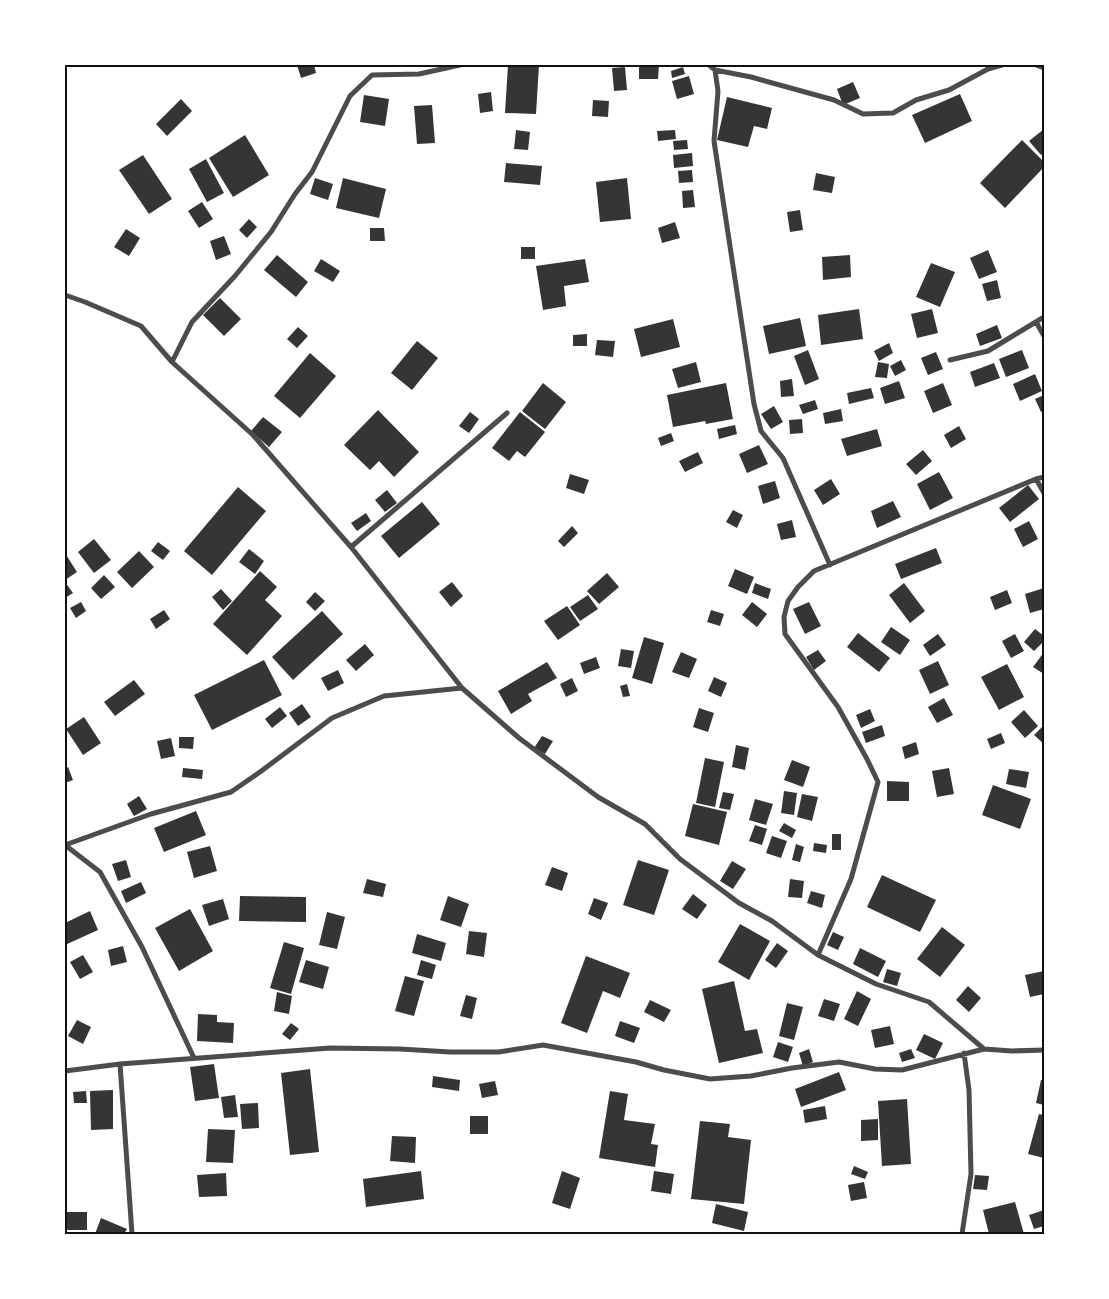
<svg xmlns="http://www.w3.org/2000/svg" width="1109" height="1299" viewBox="0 0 1109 1299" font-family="'Nunito Sans',sans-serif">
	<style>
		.building { fill: #353535 }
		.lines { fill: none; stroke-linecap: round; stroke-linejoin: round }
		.minor { stroke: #4c4c4c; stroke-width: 5 }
		.neatline { fill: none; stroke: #111; stroke-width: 2 }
	</style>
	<rect width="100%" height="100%" fill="#fff"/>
	<path class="building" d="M297 65H314L316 73 301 78Z
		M508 65H539L536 114 505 113Z
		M639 65H659L658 79H639Z
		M625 67 627 90 614 91 612 68Z
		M683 67 685 74 672 78 671 71Z
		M689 76 694 94 677 99 672 81Z
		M853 82 860 98 843 105 837 89Z
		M491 92 493 111 480 113 478 94Z
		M960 94 972 121 925 143 912 115Z
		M364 95 389 99 385 126 360 122Z
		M727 97 772 108 767 129 754 126 748 147 717 140Z
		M181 99 192 111 167 136 156 124Z
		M593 100 609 101 608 117 592 116Z
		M432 105 435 143 417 144 414 106Z
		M1044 129V153L1041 155 1029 141Z
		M516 130 530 132 528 150 514 149Z
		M675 130 676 139 658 141 657 131Z
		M245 135 269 175 233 197 209 158Z
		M687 140 688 149 674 150 673 141Z
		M1022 140 1044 162V167L1005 208 980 183Z
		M692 153 693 166 674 168 673 155Z
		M143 155 172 199 149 214 119 170Z
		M206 159 224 193 207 202 189 169Z
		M506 163 542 166 540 185 504 182Z
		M692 170 693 182 679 183 678 171Z
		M816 173 835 177 832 193 813 190Z
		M315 178 333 184 328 200 310 194Z
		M343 178 386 189 379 218 336 208Z
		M627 178 631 219 600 222 596 182Z
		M693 190 695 207 683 208 682 191Z
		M202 202 213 219 199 228 188 211Z
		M800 210 803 230 790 232 787 212Z
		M249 219 257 227 247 238 239 230Z
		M675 222 680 238 662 243 658 228Z
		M370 228H384L385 241H370Z
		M126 229 140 238 129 256 114 247Z
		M224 236 231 254 216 260 210 241Z
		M521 247H535V259H521Z
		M988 250 997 272 979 279 970 258Z
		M277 255 308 282 296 297 264 270Z
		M850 255 851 277 823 280 822 257Z
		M321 259 340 271 333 282 314 271Z
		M585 259 589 282 564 286 566 306 543 310 536 266Z
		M931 263 955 272 940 307 916 297Z
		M997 280 1001 298 987 301 982 284Z
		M220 298 241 319 224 336 203 315Z
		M859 309 863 339 821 345 818 315Z
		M932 309 938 333 917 338 911 314Z
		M800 318 806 346 769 354 763 326Z
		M673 319 680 347 641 357 634 329Z
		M997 325 1002 338 980 346 976 334Z
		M298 327 308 336 297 348 287 339Z
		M587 334V346H573V335Z
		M597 340 615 341 613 357 595 355Z
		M417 341 438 358 412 390 391 373Z
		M889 343 893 353 879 361 874 351Z
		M808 350 819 379 805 385 794 356Z
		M1022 350 1029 368 1006 377 999 359Z
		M936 352 943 369 928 375 921 358Z
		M310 353 336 376 300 418 274 396Z
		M901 360 906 370 895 376 890 366Z
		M696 362 701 382 678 388 672 369Z
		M878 362 889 364 887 378 875 377Z
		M994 363 1000 378 975 387 970 372Z
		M1035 374 1042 391 1020 401 1013 384Z
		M792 379 794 396 781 397 780 381Z
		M899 381 905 398 885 404 880 388Z
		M543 383 566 402 545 429 522 411Z
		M726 383 733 419 706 424 705 421 673 427 667 395Z
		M943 383 952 405 933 413 924 391Z
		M871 388 874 398 849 404 847 393Z
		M1044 395V411L1041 412 1035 399Z
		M815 400 818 409 803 414 799 405Z
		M774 406 783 422 771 429 761 414Z
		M841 409 843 421 825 424 823 413Z
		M378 410 419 452 394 477 379 461 370 470 344 445Z
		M470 412 479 419 469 433 459 426Z
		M520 412 545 432 525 457 517 451 509 461 492 448Z
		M263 417 282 432 269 447 251 431Z
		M802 419 803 433 790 434 789 420Z
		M735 425 737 434 719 439 717 429Z
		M959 426 966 439 951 448 944 435Z
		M877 429 882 446 847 456 841 439Z
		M671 433 674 441 661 446 658 438Z
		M759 445 768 464 747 473 739 454Z
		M923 450 932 461 916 475 906 464Z
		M698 452 703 463 685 472 679 461Z
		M939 472 953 498 930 510 917 484Z
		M570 474 589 480 584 494 566 488Z
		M831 479 840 494 823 505 814 490Z
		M775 481 780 498 763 504 758 486Z
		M1028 485 1039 499 1010 522 999 508Z
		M238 487 266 511 212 575 184 551Z
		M387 490 397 503 385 512 375 500Z
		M893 501 901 517 877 528 871 511Z
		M422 502 440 524 399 558 381 536Z
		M733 510 743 515 737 528 726 522Z
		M366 513 371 521 357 531 351 523Z
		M792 520 796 537 781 540 777 524Z
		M1029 521 1038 539 1023 547 1014 529Z
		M572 526 578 533 564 547 558 541Z
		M94 539 111 560 94 573 78 552Z
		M158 542 170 551 163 560 151 551Z
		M936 548 942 563 901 579 895 564Z
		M249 549 264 561 255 574 239 562Z
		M139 551 154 567 132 588 117 572Z
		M65 553 77 572 65 580Z
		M735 569 754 577 747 594 728 586Z
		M260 571 277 587 265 600 282 616 247 655 213 624Z
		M607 573 619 587 599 604 587 591Z
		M104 575 115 587 101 599 91 588Z
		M65 582 73 593 65 598Z
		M452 582 463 596 451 607 439 592Z
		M755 583 771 589 768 599 752 593Z
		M904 583 925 611 910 623 889 595Z
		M1044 588V609L1030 613 1025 594Z
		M221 589 232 601 223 610 212 597Z
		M1007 590 1012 603 995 610 990 597Z
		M315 592 325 601 315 611 306 602Z
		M588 595 598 609 580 621 570 607Z
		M81 602 86 611 76 618 70 608Z
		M752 602 767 614 757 627 742 615Z
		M809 602 821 626 805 634 793 609Z
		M567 606 580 625 558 640 544 621Z
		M164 610 170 619 156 629 150 619Z
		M711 610 724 614 720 626 707 622Z
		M322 611 343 634 293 680 272 657Z
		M891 627 910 640 900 655 881 642Z
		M1035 629 1044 636V641L1034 651 1024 642Z
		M858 633 890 658 879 672 847 647Z
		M938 634 946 645 930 656 923 645Z
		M1015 634 1024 651 1011 658 1002 641Z
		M644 637 664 643 652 684 632 678Z
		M365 644 374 655 356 671 346 660Z
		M621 649 634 651 631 668 618 666Z
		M818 650 826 661 814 670 806 657Z
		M681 652 697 659 689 678 672 672Z
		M1044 652V674L1033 667Z
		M596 657 600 668 584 674 580 663Z
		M264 660 282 695 212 730 194 695Z
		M938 661 949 685 930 694 919 670Z
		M547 662 557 678 528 694 532 701 511 714 498 691Z
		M1007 664 1024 697 999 710 981 677Z
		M338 670 344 683 328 691 321 678Z
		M714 677 727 683 721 697 708 691Z
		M572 678 578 691 566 697 560 684Z
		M134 680 145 694 115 716 104 702Z
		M627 684 630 696 623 697 620 686Z
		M944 698 953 715 937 723 928 707Z
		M302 704 311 717 298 726 289 713Z
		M280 707 287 716 272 728 265 719Z
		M699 708 714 713 708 732 693 727Z
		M870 709 875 721 861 728 856 715Z
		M1024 710 1038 726 1025 738 1011 722Z
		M84 717 101 743 83 755 66 729Z
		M882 725 885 736 866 743 862 732Z
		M1044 725V744L1034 735Z
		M1001 733 1005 743 991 749 987 739Z
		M542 736 553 741 545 754 534 748Z
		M179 737H194L193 749 179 748Z
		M171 738 175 756 161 759 157 741Z
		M916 742 919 754 905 759 902 747Z
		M736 745 749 748 745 770 732 767Z
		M705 758 724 762 715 807 696 803Z
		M792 760 810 767 803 787 784 780Z
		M68 767 73 780 65 783V769Z
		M183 768 203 770 202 779 182 777Z
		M949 768 954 794 937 797 932 771Z
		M1009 769 1029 772 1026 788 1006 784Z
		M887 781 909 782V801H887Z
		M993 785 1031 799 1020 829 982 815Z
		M784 791 797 793 794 815 781 813Z
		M723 792 734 794 730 810 719 808Z
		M802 794 818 797 812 821 797 817Z
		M139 796 147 809 134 816 127 804Z
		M755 799 773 804 766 825 749 820Z
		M693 804 727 812 719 845 685 836Z
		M196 811 206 835 164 852 154 828Z
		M784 823 796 830 792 838 779 831Z
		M755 825 767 829 762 845 749 841Z
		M832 834H841V850H832Z
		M772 836 787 841 781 858 766 853Z
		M814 843 827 845 826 853 813 851Z
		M796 844 804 847 800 862 792 860Z
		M210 846 217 871 194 878 187 852Z
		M126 860 131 877 118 881 112 864Z
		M638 860 669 870 654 915 623 905Z
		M732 861 746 869 733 889 720 881Z
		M552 867 568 873 562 891 545 885Z
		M882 875 936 900 920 932 867 907Z
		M367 879 386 884 383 897 363 893Z
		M790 879 804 881 802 898 788 897Z
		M141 882 146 893 126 903 121 891Z
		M811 891 825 895 822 908 807 903Z
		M693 894 707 905 697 919 682 909Z
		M240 896 306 897V922L239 921Z
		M448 896 469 904 461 927 440 920Z
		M594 898 608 903 601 920 588 914Z
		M223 899 229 919 209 926 202 905Z
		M190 909 213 951 179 971 155 928Z
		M90 911 98 930 65 945V923Z
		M327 912 345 917 337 949 319 945Z
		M740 924 770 941 749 980 718 962Z
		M942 927 965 945 940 977 917 959Z
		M469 931 487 933 484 957 466 954Z
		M833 932 844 937 838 950 827 945Z
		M417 934 446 943 441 961 412 953Z
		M284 942 304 948 291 994 270 988Z
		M777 943 788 951 776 968 765 960Z
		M123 946 127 962 111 966 108 950Z
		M860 948 886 961 878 977 853 964Z
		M83 955 93 972 80 979 70 962Z
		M586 956 630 973 620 998 603 991 587 1033 561 1023Z
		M306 960 329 967 323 989 299 982Z
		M421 960 436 965 432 979 417 975Z
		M887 969 901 973 897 986 883 982Z
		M1044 971V994L1030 997 1025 975Z
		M405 976 424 981 414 1016 395 1011Z
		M734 981 745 1031 757 1029 763 1053 719 1063 702 989Z
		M968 986 981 998 969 1012 956 1000Z
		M857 991 871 999 858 1026 844 1019Z
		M277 992 292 996 289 1014 274 1011Z
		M466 995 477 998 472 1019 460 1016Z
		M824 999 840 1004 834 1021 818 1016Z
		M650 1000 671 1010 664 1022 644 1012Z
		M787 1003 803 1007 794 1040 779 1036Z
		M198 1014 217 1015V1022L234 1023 233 1043 197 1041Z
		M77 1020 91 1027 83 1044 68 1036Z
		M620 1021 640 1028 634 1043 615 1036Z
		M291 1023 299 1029 290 1040 282 1034Z
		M890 1026 894 1044 875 1048 871 1030Z
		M924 1034 943 1043 935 1059 916 1050Z
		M778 1042 793 1047 788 1062 773 1057Z
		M809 1049 813 1062 803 1066 799 1053Z
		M911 1049 915 1058 902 1062 899 1053Z
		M214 1064 219 1098 195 1101 190 1067Z
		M310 1069 319 1152 290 1155 281 1073Z
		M839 1072 846 1090 801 1107 795 1089Z
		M433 1076 460 1080 459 1091 432 1087Z
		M1041 1080H1044V1105L1036 1103Z
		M495 1081 498 1095 482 1098 479 1084Z
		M113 1090V1129L91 1130 90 1091Z
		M86 1091 87 1103H74L73 1092Z
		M610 1091 628 1094 624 1120 655 1124 651 1144 658 1145 655 1167 599 1158Z
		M235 1095 238 1117 224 1118 221 1097Z
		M907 1099 911 1164 882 1166 878 1101Z
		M258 1103 259 1128 242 1129 240 1104Z
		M825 1106 827 1119 805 1123 803 1110Z
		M1039 1114 1044 1115V1158L1028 1154Z
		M470 1116H488V1134H470Z
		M878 1119V1140L861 1141V1120Z
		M700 1121 730 1124 728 1137 751 1140 744 1204 691 1199Z
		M208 1129 235 1130 233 1163 206 1162Z
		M392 1136 416 1137 415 1163 390 1161Z
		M854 1166 868 1172 865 1179 851 1174Z
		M421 1171 424 1199 366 1207 363 1179Z
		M562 1171 580 1178 570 1209 552 1203Z
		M654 1171 674 1174 671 1194 651 1191Z
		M226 1173 227 1196 199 1197 197 1175Z
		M975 1175 989 1176 987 1190 973 1189Z
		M864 1182 867 1198 851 1201 848 1185Z
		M1015 1202 1024 1234H989L983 1210Z
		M716 1204 748 1212 744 1231 712 1223Z
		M1044 1210V1226L1034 1229 1029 1215Z
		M65 1212H87V1230H65Z
		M101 1218 127 1229 124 1234H95Z"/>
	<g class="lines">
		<path class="minor" d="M709 65 715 70 751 77 834 100 863 114 893 113 916 100 949 90 988 69 1002 65
			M1036 65 1044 68
			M715 70 718 91 714 141 754 404 761 431 783 458 830 565
			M65 295 85 302 141 326 172 362 253 435 351 547 462 688 519 738 598 797 645 824 680 859 739 903 772 921 818 955 876 984 929 1002 984 1049
			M1036 322 1044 336
			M950 360 988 351 1044 317
			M172 362 192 322 235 276 271 232 295 194 312 172 350 96 372 75 419 74 460 65
			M1036 479 1044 493
			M351 547 507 413
			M65 845 151 814 231 792 260 772 332 718 384 696 462 688
			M65 845 100 872 142 947 194 1058
			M818 955 851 879 878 782 867 759 838 707 785 634 784 617 788 601 798 587 814 571 1036 479 1044 477
			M120 1064 132 1234
			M65 1071 120 1064 330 1048 400 1049 450 1052H499L543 1045 636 1062 664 1070 710 1079 751 1076 792 1068 839 1062 875 1069 902 1070 984 1049 1012 1051 1044 1050
			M962 1234 971 1174 969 1090 964 1053"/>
	</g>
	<rect width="1109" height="1299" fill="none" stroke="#ffffff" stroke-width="132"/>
	<rect x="66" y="66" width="977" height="1167" class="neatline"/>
</svg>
